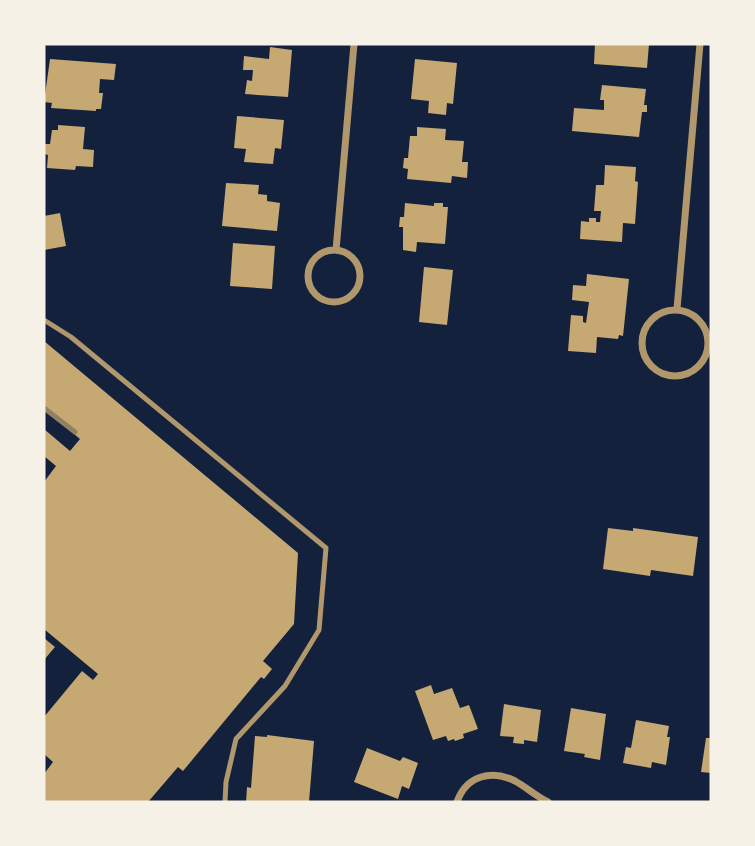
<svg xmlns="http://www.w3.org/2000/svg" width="755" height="846" viewBox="0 0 755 846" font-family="Rubik,sans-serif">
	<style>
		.building { fill: #c6a872 }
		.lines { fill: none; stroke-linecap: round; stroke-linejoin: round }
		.service { stroke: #b1986c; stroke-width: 5 }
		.minor { stroke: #b1986c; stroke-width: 7 }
		.rail { stroke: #918062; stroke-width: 5 }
	</style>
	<rect width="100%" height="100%" fill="#14213d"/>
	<path class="building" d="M595 44H649L647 68 594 64Z
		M270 47 292 50 288 97 245 94 247 80 252 81 253 70H243L244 56 269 59Z
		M50 59 116 64 114 80 100 79 99 93H103L101 109H96V111L51 108 52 103 44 102Z
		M415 59 457 63 453 104 447 103 446 115 428 113 429 101 411 99Z
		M602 85 646 89 644 105H647V112H642L639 137 572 131 574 108 604 110V100H600Z
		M237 116 284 120 281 149 275 148 273 164 244 162 246 149 234 148Z
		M58 125 85 127 83 149 94 150 93 167 76 166 75 170 47 168 48 155 44 154 45 144H50L52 130H58Z
		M417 127 446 129 445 140 464 141 462 162H468L467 178 452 176 451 183 407 179 408 169 403 168 404 158H408L410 136H417Z
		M605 165 636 167 635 181 638 182 635 224 623 223 622 242 580 239 581 221 589 222V218H596V222H600L601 211H594L596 185H604Z
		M226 183 259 185 258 194 267 195V201L280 203 277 231 222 226Z
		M405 203 434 206V203H443V207H448L445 244 417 242 416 252 403 250V227H399L400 217H404Z
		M60 213 66 246 44 250V216Z
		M233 243 275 246 272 289 230 286Z
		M424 267 453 270 447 325 419 322Z
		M587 274 629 279 623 336 619 335 618 339 597 337 596 353 568 351 571 315 583 316V322L586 323 589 302 572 300 573 285 586 286Z
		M44 341 298 553 294 624 263 661 272 669 264 679 261 677 183 771 178 767 148 802H44V774L53 762 44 754V717L82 671 93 680 98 674 44 629V482L56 466 44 456V429L70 451 80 439 44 409Z
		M608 528 633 531V528L698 537 693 576 651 570 650 576 603 569Z
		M44 638 55 647 44 660Z
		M431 685 434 694 452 688 460 708 469 705 478 729 463 734 464 738 455 741 454 739 448 741 446 736 433 740 415 691Z
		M504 704 541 710 537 742 524 740V744L513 743 514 737 500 736Z
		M571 708 606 714 600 760 584 757 585 754 564 751Z
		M636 720 669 726 667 737H670L666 765 652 762 651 768 623 763 626 747 631 748Z
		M267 735 314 741 309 802H246L247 787 251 788 255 736 267 737Z
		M706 738H711V773L701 772Z
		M367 748 400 761 403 757 418 763 409 789 402 786 398 799 354 782Z"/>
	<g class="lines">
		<path class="service" d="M44 320 71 337 326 548 319 630 285 686 236 739 226 782 225 802"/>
		<path class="minor" d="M336 250 354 44
			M308 276a26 26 0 1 1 52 0a26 26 0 1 1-52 0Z
			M677 309 700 44
			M642 343a33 33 0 1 1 66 0a33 33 0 1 1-66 0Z
			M457 802C466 776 491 769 515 781 526 787 536 796 548 802"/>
		<path class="rail" d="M44 408 75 432"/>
	</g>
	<rect width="755" height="846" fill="none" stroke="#f6f1e7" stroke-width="91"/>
</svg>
